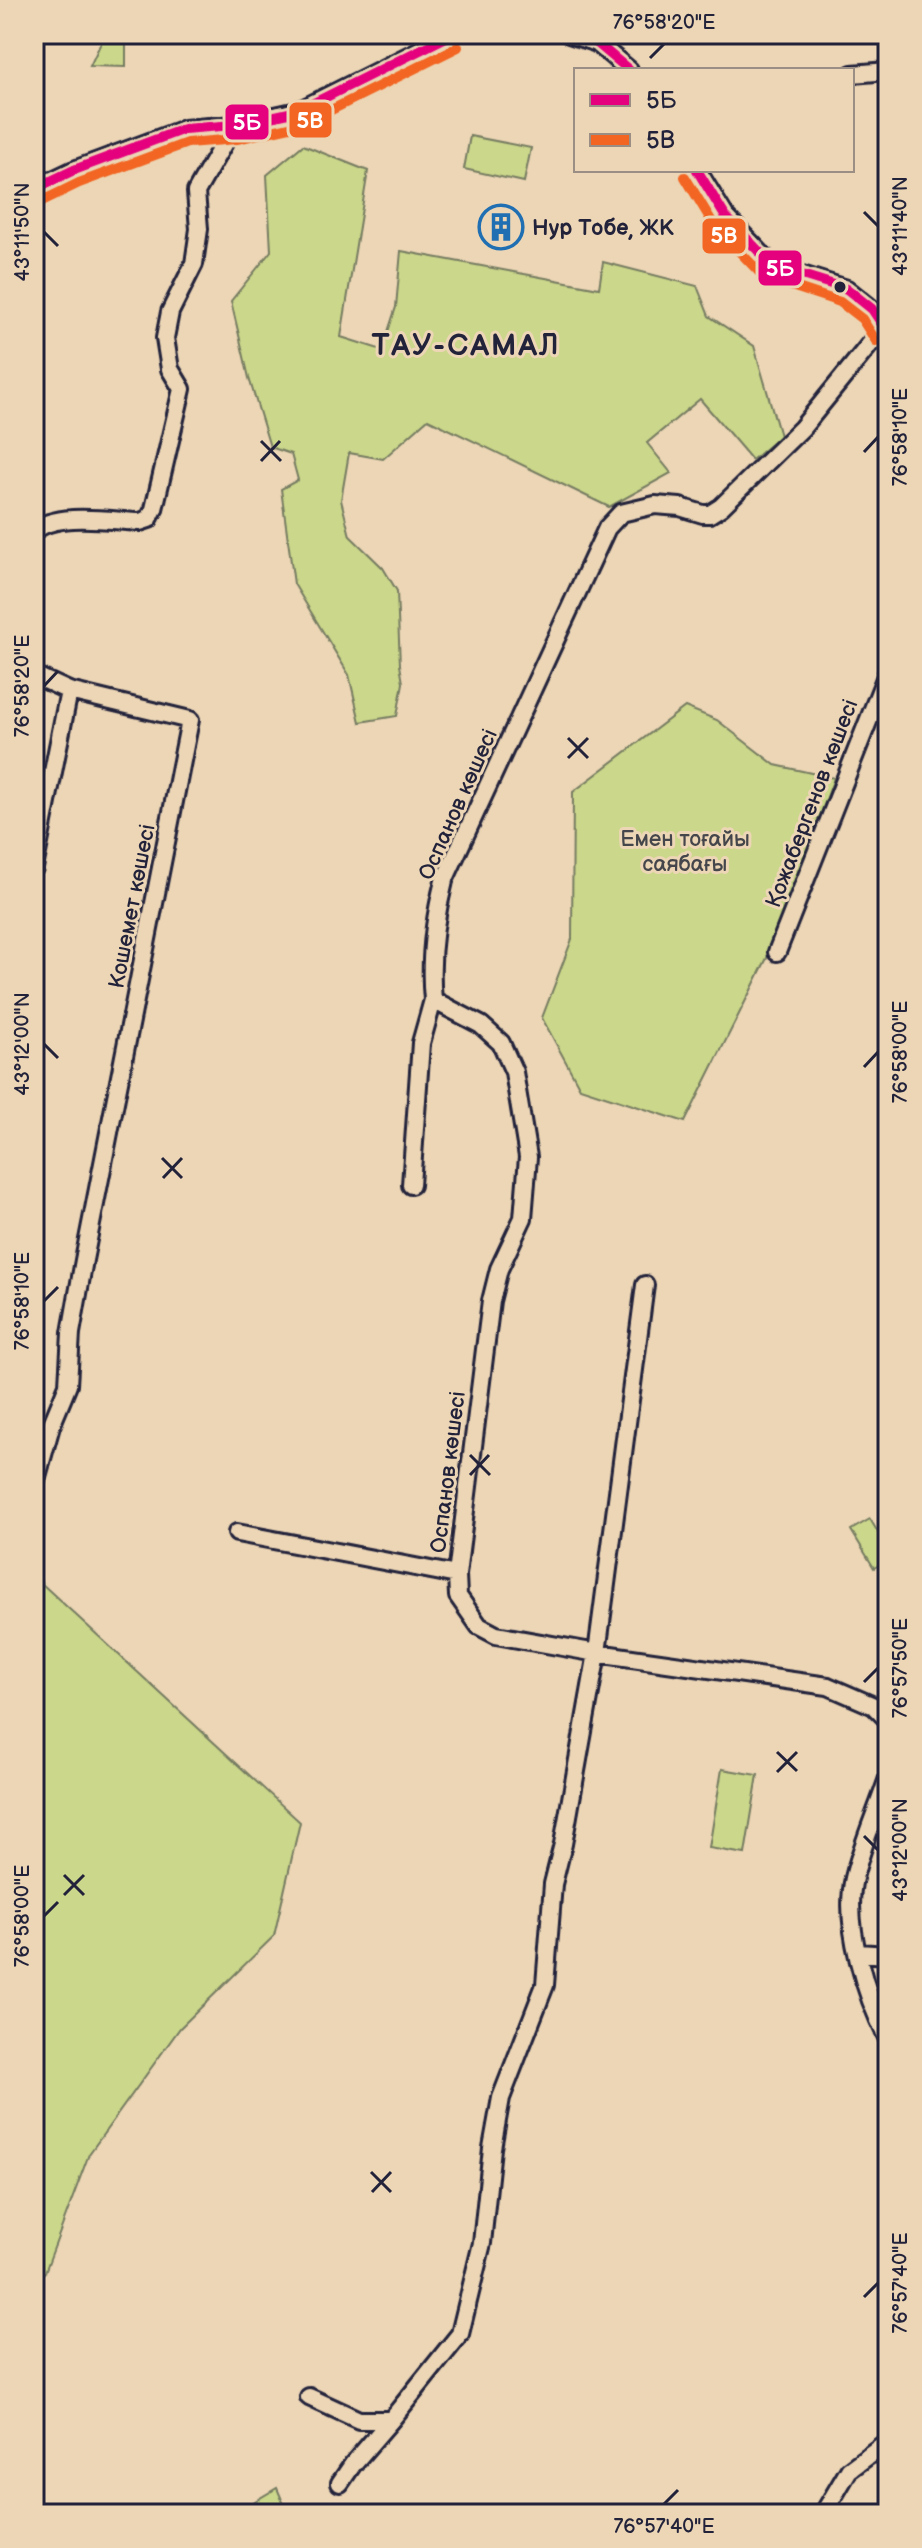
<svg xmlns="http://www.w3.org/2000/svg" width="922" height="2548" viewBox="0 0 922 2548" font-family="'Balsamiq Sans',sans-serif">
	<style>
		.green { fill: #cbd78a; stroke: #767c62; stroke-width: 2 }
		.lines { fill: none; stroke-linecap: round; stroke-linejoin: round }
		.minor-casing { stroke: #22223b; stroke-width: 22 }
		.minor { stroke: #ecd6b5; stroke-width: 16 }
		.bus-1-casing { stroke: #ecd6b5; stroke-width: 16 }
		.bus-2-casing { stroke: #ecd6b5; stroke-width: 16 }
		.bus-1 { stroke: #e5007d; stroke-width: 10 }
		.bus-2 { stroke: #f26522; stroke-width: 10 }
		.ticks { fill: none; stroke: #22223b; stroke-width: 3 }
		.bus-dot { fill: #22223b; stroke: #ecd6b5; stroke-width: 3 }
		.labels { text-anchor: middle; stroke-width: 6; stroke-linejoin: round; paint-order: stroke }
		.poi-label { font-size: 22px; font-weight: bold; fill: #22223b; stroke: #ecd6b5; text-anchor: start }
		.street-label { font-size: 22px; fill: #22223b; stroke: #ecd6b5 }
		.park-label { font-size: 22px; fill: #44464b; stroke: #ecd6b5 }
		.district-label { font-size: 30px; font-weight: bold; letter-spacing: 2px; fill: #22223b; stroke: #ecd6b5 }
		.line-badge { stroke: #ecd6b5; stroke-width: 3 }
		.badge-label { font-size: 22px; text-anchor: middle; font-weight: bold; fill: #fff }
		.neatline { fill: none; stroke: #22223b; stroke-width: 3 }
		.ticks-label { font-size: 20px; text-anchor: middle; fill: #22223b }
	</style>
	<rect width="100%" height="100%" fill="#ecd6b5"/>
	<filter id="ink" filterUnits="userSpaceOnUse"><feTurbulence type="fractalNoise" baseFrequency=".0125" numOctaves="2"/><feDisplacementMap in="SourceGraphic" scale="16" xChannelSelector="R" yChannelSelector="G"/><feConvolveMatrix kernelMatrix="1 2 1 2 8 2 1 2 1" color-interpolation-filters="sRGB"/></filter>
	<g filter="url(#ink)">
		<path class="green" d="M105 34H126V67L90 66Z
			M470 136 531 148 524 182 464 169Z
			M303 145 368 171 341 337 382 350 396 307 401 251 599 288 603 262 697 286 709 316 754 346 780 436 752 460 700 399 647 443 671 473 609 507 428 419 383 459 349 453 341 500 350 536 383 568 397 591 400 665 403 683 397 716 360 722 349 675 294 584 281 489 298 480 291 454 270 447 249 378 231 301 271 251 267 175Z
			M685 707 717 720 775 765 834 778 769 954 685 1122 580 1088 542 1018 572 939 573 792Z
			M870 1519 888 1549V1560L874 1568 851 1530Z
			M34 1554 41 1583 300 1822 274 1936 180 2028 89 2154 45 2272 34 2282Z
			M722 1769 758 1775 745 1854 709 1848Z
			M277 2488 288 2514H233Z"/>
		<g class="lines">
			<g class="minor-casing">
				<path id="minor" d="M569 34 597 43 629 70
					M852 74 888 71
					M697 170 725 216 773 266 847 289 872 309 888 333
					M34 189 74 170 184 129 234 125 298 111 452 34
					M883 328 802 428 721 507 710 514H703L680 507 655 505 621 513 607 528 444 881C434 921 429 960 433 1000L481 1025 501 1043 514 1072 528 1157 523 1218 499 1269 491 1301 457 1575 458 1596 479 1626 496 1635 597 1653 828 1686 874 1706 888 1720
					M34 531C57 511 111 521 140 522L149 519 154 509 182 389 170 369 165 338 170 312 194 264 199 229 196 192 234 125
					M34 675 69 691 190 720 84 1260 71 1333 68 1385 51 1426 36 1480
					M34 868 69 691
					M777 952 888 671
					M411 1185 421 1043 433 1000
					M237 1533 457 1575
					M888 1778C877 1811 862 1844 854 1878 843 1924 866 1997 888 2039
					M858 1953 888 1955
					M309 2397 359 2420H391L460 2334 482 2243 492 2148 501 2098 545 1985 553 1884 563 1844 597 1653 645 1285
					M340 2483 353 2464 391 2420
					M823 2514 849 2470 888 2441"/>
			</g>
			<use href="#minor" class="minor"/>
			<g class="bus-1-casing">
				<path id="bus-1" d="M569 34 597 43 629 70
					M697 170 725 216 773 266 847 289 872 309 888 333
					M34 189 74 170 184 129 234 125 298 111 452 34"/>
			</g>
			<g class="bus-2-casing">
				<path id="bus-2" d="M685 177 714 225 764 277 840 302 862 319 876 341
					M40 202 79 183 187 143 237 139 303 124 458 47"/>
			</g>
			<use href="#bus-1" class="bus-1"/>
			<use href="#bus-2" class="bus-2"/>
		</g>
	</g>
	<path class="ticks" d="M650 58 664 44M864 212 878 226M44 232 58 246M261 441 281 461M864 452 878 437M261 461 280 441M44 686 58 671M568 738 588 758M568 758 588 738M44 1044 58 1058M864 1067 878 1052M162 1158 182 1178M163 1178 182 1158M44 1301 58 1287M470 1455 490 1475M470 1475 489 1455M864 1682 878 1668M777 1752 797 1771M777 1772 797 1752M864 1836 878 1850M64 1875 84 1895M64 1895 84 1875M44 1916 58 1902M371 2172 391 2192M372 2192 391 2172M864 2297 878 2283M664 2504 678 2490"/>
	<defs>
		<g id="building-ring" transform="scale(2.3)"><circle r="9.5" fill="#ecd6b5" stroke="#1f6fb2" stroke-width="1.5"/><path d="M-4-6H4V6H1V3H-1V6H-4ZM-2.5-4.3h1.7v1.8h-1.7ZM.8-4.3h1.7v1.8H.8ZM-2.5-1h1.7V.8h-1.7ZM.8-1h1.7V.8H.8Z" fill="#1f6fb2"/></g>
	</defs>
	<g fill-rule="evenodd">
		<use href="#building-ring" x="501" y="227"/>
	</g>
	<circle class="bus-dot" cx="840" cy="287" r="7"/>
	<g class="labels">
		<g class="poi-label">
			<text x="532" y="235">Нур Тобе, ЖК</text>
		</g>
		<g class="street-label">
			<text transform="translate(811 803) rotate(-69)" y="8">Қожабергенов көшесі</text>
			<text transform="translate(457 804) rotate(-66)" y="8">Оспанов көшесі</text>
			<text transform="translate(131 906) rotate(-79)" y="8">Кошемет көшесі</text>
			<text transform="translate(447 1472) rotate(-83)" y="8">Оспанов көшесі</text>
		</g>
		<g class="park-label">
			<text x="685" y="846">Емен тоғайы<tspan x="685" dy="25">саябағы</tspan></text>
		</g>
		<g class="district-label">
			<text x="466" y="355">ТАУ-САМАЛ</text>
		</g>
	</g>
	<g class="line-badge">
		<rect x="288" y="101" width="45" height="38" rx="8" fill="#f26522"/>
		<rect x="224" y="103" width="46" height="38" rx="8" fill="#e5007d"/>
		<rect x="701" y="217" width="46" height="38" rx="8" fill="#f26522"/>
		<rect x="757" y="249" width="46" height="38" rx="8" fill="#e5007d"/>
	</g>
	<g class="badge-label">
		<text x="310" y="128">5В</text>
		<text x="247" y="130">5Б</text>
		<text x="724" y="243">5В</text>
		<text x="780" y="276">5Б</text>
	</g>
	<rect width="922" height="2548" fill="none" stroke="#ecd6b5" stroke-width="88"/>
	<rect x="574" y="68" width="280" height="104" fill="#ecd6b5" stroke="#9b8e84" stroke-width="2"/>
	<rect x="590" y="94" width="40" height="12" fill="#e5007d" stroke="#9b8e84" stroke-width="2"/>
	<text x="646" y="108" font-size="24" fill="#22223b">5Б</text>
	<rect x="590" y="134" width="40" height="12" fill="#f26522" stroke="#9b8e84" stroke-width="2"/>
	<text x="646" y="148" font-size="24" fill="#22223b">5В</text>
	<rect x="44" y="44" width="834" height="2460" class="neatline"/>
	<g class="ticks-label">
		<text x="664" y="29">76°58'20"E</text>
		<text transform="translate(900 226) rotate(-90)" y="7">43°11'40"N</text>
		<text transform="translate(22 232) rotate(-90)" y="7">43°11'50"N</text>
		<text transform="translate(900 437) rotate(-90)" y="7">76°58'10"E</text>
		<text transform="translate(22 686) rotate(-90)" y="7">76°58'20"E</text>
		<text transform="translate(22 1044) rotate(-90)" y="7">43°12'00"N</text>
		<text transform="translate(900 1052) rotate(-90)" y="7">76°58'00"E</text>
		<text transform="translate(22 1301) rotate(-90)" y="7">76°58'10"E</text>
		<text transform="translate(900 1668) rotate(-90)" y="7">76°57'50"E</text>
		<text transform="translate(900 1850) rotate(-90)" y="7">43°12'00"N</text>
		<text transform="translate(22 1916) rotate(-90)" y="7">76°58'00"E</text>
		<text transform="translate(900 2283) rotate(-90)" y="7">76°57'40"E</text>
		<text x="664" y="2533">76°57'40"E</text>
	</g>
</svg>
